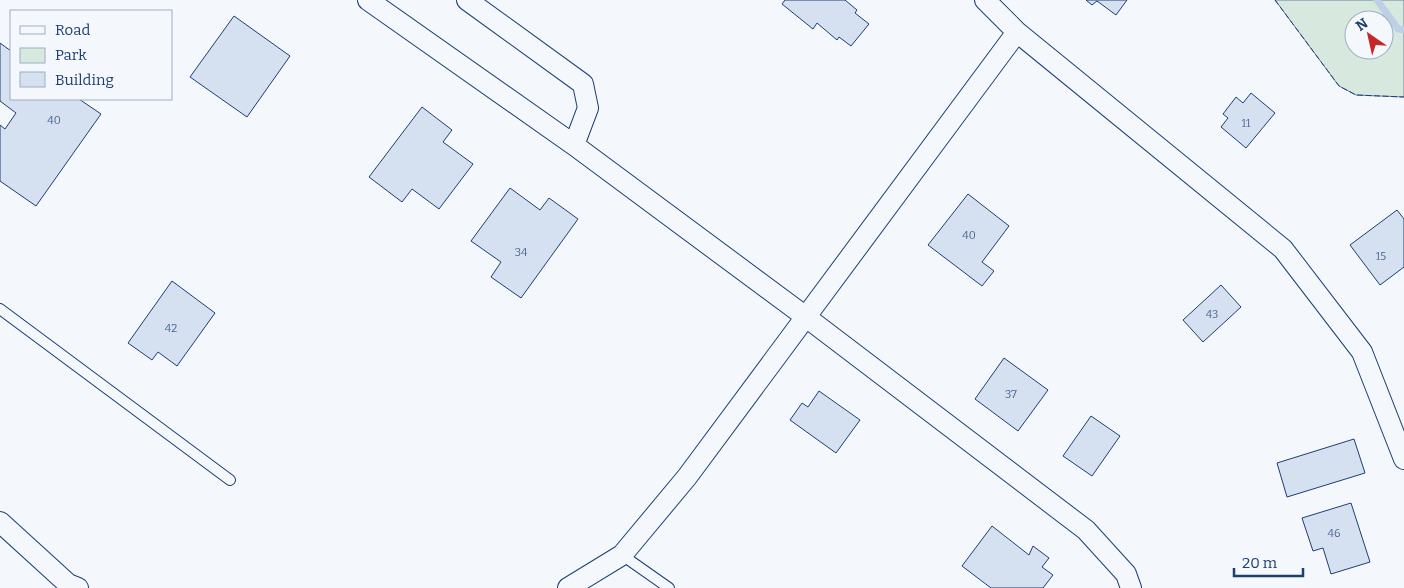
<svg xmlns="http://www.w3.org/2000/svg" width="1404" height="588" viewBox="0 0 1404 588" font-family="Bitter,serif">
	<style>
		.green { fill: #d7e8df; stroke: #687fa3; fill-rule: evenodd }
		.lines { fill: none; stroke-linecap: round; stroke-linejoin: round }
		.stream { stroke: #bed0e5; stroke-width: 7 }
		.building { fill: #d5e0f0; stroke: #1d3f73 }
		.lane-casing { stroke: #1d3f73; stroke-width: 12 }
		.street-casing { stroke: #1d3f73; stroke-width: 22 }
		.lane { stroke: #f4f7fb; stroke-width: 10 }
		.street { stroke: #f4f7fb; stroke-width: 20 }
		.fence { stroke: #1d3f73; stroke-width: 1; stroke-dasharray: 6 2.5; stroke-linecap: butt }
		.labels { text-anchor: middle; stroke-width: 4; stroke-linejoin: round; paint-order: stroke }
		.number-label { font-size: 11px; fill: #4b6792 }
	</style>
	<rect width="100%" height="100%" fill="#f4f7fb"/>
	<path class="green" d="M1275 0H1404V97L1356 95 1339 86ZM1354 20H1384V50H1354Z"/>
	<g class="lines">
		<path class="stream" d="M1377 0 1398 29 1404 30"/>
	</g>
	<path class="building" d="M785 0H845L857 10 855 13 869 24 851 46 839 37 837 40 817 23 813 29 782 4Z
		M1086 0H1127L1116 15 1097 1 1092 5Z
		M234 16 290 56 247 117 190 77Z
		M0 43 11 51V99H79L101 114 36 206 0 181V125L5 129 16 113 0 101Z
		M1251 93 1275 113 1246 148 1221 127 1228 118 1223 114 1236 97 1243 103Z
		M422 107 452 130 443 142 473 164 439 209 412 189 402 202 369 177Z
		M510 188 540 210 549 198 578 219 521 298 491 277 501 262 471 241Z
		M968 194 1009 226 982 262 994 271 982 286 928 245Z
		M1397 210 1404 219V267L1380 285 1350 245Z
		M172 281 215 313 177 366 158 352 152 360 128 343Z
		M1221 285 1241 307 1203 342 1183 320Z
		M1004 358 1048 390 1018 431 975 399Z
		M819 391 860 420 836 453 790 420 802 403 808 407Z
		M1091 416 1120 436 1092 476 1063 456Z
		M1354 439 1365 473 1287 497 1277 463Z
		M1351 503 1370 562 1331 574 1323 548 1313 551 1302 518Z
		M992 526 1029 555 1033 546 1049 558 1042 567 1053 575 1043 588H991L962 566Z"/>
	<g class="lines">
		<g class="lane-casing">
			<path id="lane" d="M0 309 230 480
				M622 555 669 588"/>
		</g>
		<g class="street-casing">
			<path id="street" d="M368 0 574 145 806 317 1086 530 1126 574 1131 588
				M467 0 583 84 588 108 574 145
				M985 0 1017 32 1283 249 1362 352 1404 459
				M0 522 68 584 78 588
				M568 588 622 555 687 477 1017 32"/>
		</g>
		<use href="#lane" class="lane"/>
		<use href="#street" class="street"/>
		<path class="fence" d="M1275 0 1339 86 1356 95 1404 97"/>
	</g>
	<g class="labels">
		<g class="number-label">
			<text x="54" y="124">40</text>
			<text x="1246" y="127">11</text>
			<text x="969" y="239">40</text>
			<text x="521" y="256">34</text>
			<text x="1381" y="260">15</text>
			<text x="1212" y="318">43</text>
			<text x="171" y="332">42</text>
			<text x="1011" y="398">37</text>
			<text x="1334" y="537">46</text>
		</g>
	</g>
	<rect x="10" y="10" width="162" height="90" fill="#f4f7fb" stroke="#9eadc5"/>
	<rect x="20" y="26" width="25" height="8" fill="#f4f7fb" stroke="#9eadc5"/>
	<text x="55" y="35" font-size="15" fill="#1d3f73">Road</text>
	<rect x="20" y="48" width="25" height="15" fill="#d7e8df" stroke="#9eadc5"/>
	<text x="55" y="60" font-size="15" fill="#1d3f73">Park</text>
	<rect x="20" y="72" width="25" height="15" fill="#d5e0f0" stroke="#9eadc5"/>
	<text x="55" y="85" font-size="15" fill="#1d3f73">Building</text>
	<g transform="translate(1369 35) rotate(326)"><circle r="24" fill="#f4f7fb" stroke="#9eadc5"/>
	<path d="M0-4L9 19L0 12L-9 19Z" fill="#c62828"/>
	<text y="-8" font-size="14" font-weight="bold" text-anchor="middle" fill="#1d3f73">N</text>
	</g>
	<path d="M1234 568v8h69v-8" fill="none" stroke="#1d3f73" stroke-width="2.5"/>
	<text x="1242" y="568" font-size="15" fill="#1d3f73" stroke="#f4f7fb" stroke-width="4" paint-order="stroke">20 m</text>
</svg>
